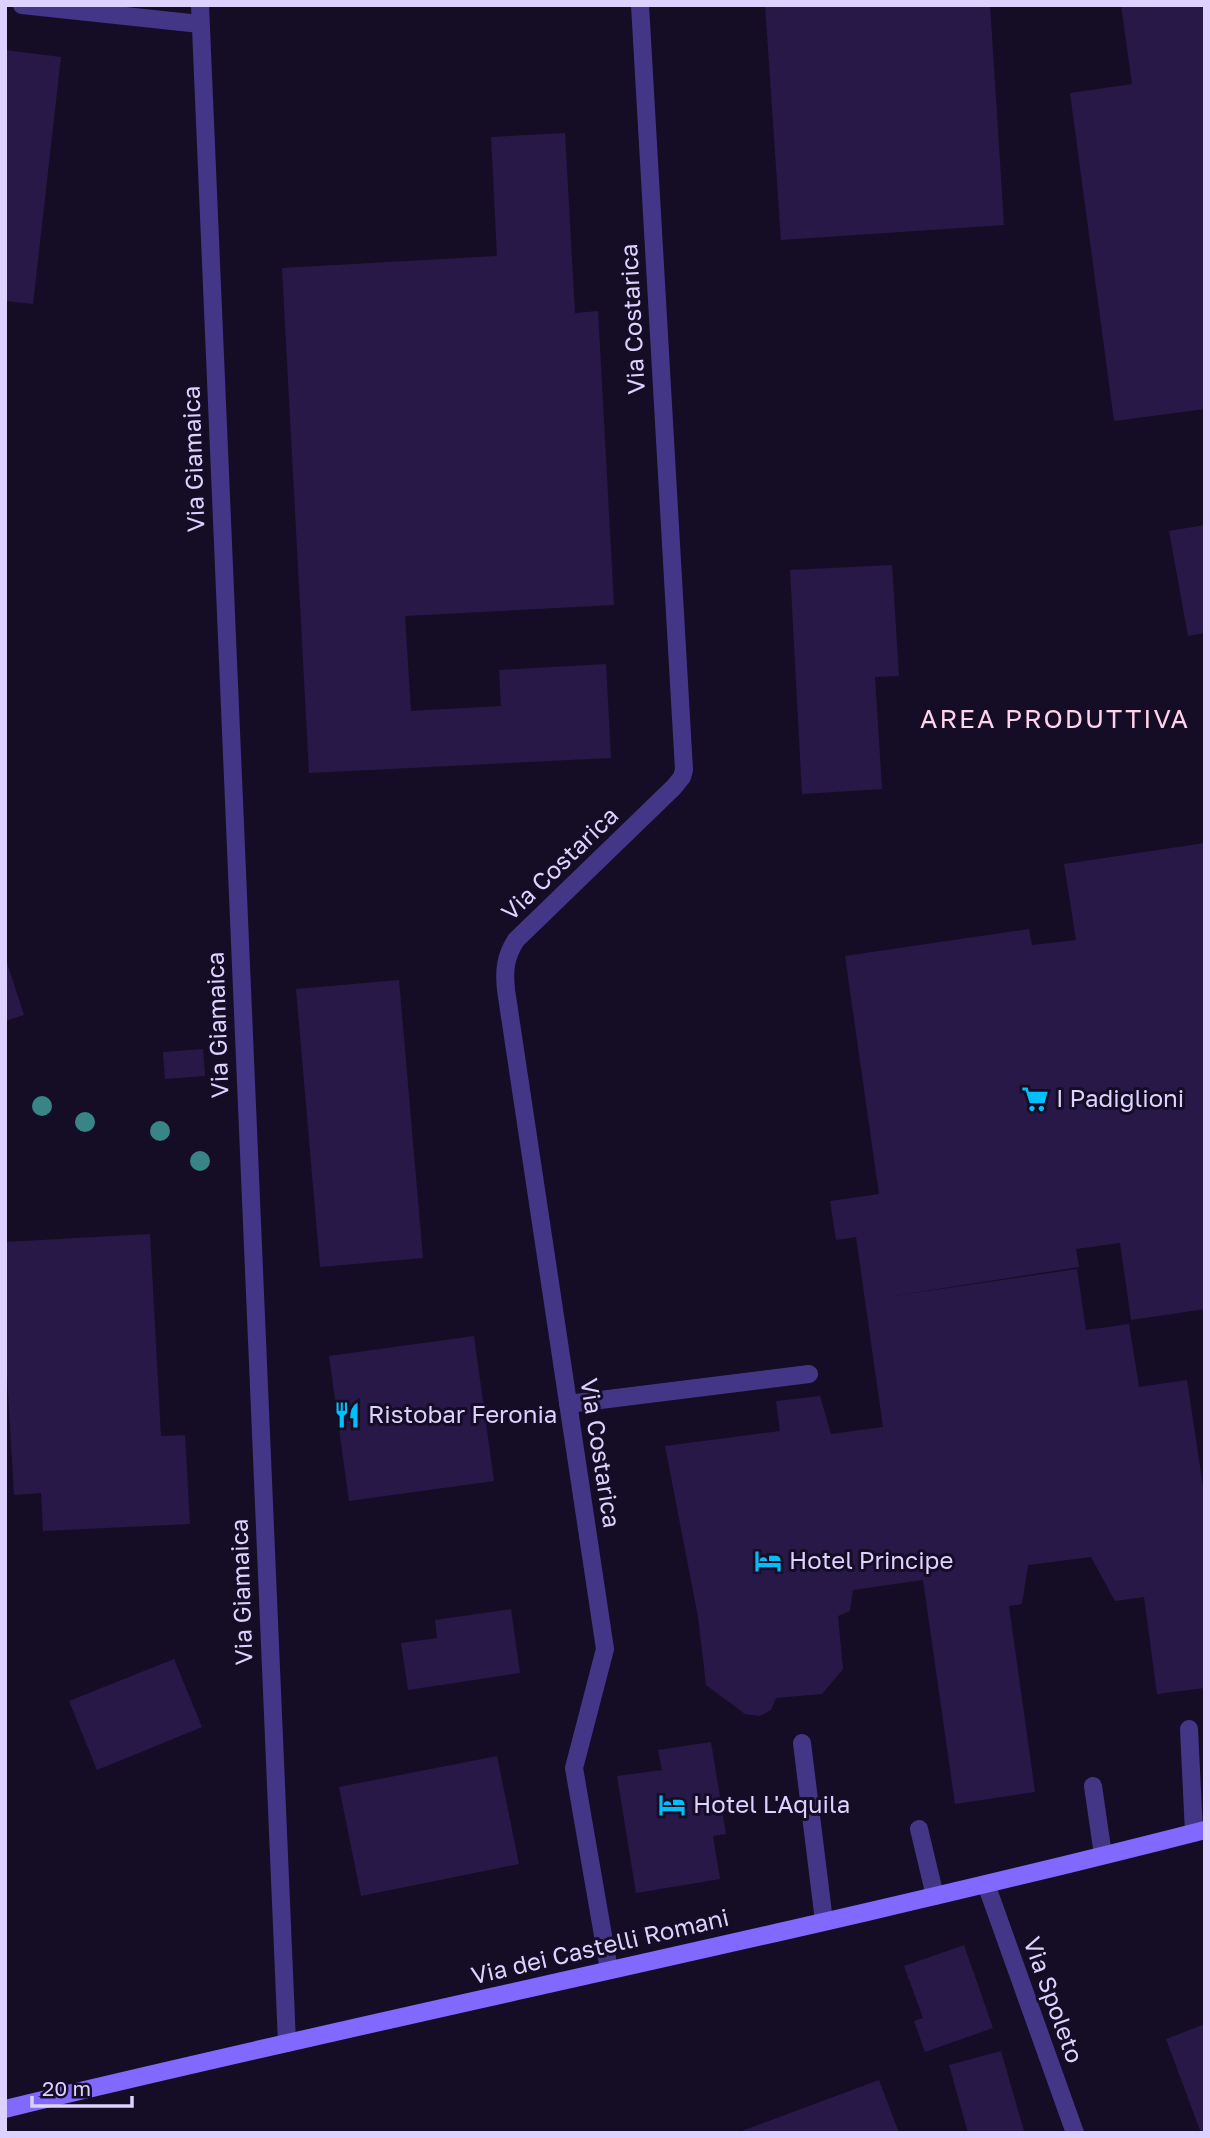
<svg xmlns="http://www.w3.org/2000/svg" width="1210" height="2138" viewBox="0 0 1210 2138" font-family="'Golos Text',sans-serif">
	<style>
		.building { fill: #281847 }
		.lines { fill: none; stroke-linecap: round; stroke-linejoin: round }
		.lane { stroke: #443687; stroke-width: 18 }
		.street { stroke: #443687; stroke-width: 18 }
		.secondary { stroke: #8168ff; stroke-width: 18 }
		.tree { fill: #398486 }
		.labels { text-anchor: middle; stroke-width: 6; stroke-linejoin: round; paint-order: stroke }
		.street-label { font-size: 24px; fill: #ddd1ff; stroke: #150d25 }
		.poi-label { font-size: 24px; fill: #ddd1ff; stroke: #150d25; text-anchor: start }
		.neighbourhood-label { font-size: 26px; letter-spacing: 2px; fill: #ffd3e9; stroke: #150d25 }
	</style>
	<rect width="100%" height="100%" fill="#150d25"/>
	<path class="building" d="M765 5H990L1004 225 781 240Z
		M1121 5H1205V409L1114 421 1070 93 1132 84Z
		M5 50 61 57 33 304 5 301Z
		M565 133 575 313 598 311 614 605 405 616 411 711 501 706 499 670 606 664 611 758 309 773 282 268 497 256 491 137Z
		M1205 525V633L1188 636 1169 531Z
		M892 565 899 676 875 677 882 789 802 794 790 570Z
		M1205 843V1309L1131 1320 1120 1243 1076 1249 1079 1267 893 1296 1077 1269 1086 1330 1129 1324 1139 1387 1187 1380 1205 1500V1688L1157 1694 1144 1597 1115 1601 1091 1557 1028 1565 1022 1604 1009 1606 1035 1792 955 1804 923 1580 853 1590 850 1611 838 1616 843 1669 822 1694 776 1698 771 1710 760 1716 745 1714 706 1685 698 1617 665 1446 780 1431 776 1401 820 1396 831 1434 883 1427 856 1237 836 1240 830 1201 879 1194 845 956 1029 929 1032 945 1076 940 1064 864Z
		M5 957 24 1015 5 1021Z
		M399 980 423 1258 320 1267 296 989Z
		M203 1049 205 1076 165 1079 163 1052Z
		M150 1234 161 1436 185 1435 190 1524 43 1531 41 1493 14 1495 7 1375 5 1376V1242Z
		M474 1336 494 1481 349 1501 329 1356Z
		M511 1609 520 1673 408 1690 401 1643 437 1638 435 1620Z
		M174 1659 202 1727 97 1770 69 1701Z
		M711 1742 726 1834 713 1836 720 1879 636 1893 617 1776 662 1770 658 1750Z
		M497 1756 519 1864 361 1896 339 1787Z
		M964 1945 993 2028 925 2052 914 2021 923 2018 904 1966Z
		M1205 2024V2133H1201L1166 2039Z
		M1001 2051 1024 2131 968 2133 949 2065Z
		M879 2080 899 2133H739V2132Z"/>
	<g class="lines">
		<path class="lane" d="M568 1404 809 1374
			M1189 1729 1194 1833
			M802 1743 824 1921
			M1093 1786 1103 1855
			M919 1829 935 1896"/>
		<path class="street" d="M22 5 200 24
			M200 5 287 2043
			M986 1884 1075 2133
			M609 1970 574 1768 605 1649 506 990C504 971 505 957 516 940L674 787 682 777 684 770 640 5"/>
		<path class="secondary" d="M5 2109C404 2012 807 1932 1205 1830"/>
	</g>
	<g class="tree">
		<circle cx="42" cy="1106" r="10"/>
		<circle cx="85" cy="1122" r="10"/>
		<circle cx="160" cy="1131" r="10"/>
		<circle cx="200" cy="1161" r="10"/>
	</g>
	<defs>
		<g id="supermarket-bare" transform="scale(2.1)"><path d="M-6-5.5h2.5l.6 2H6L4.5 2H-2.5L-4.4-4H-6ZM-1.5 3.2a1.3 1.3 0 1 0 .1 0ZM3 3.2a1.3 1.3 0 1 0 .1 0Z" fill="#00c0fc" stroke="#150d25" stroke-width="2.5" paint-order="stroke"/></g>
		<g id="restaurant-bare" transform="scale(2.1)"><path d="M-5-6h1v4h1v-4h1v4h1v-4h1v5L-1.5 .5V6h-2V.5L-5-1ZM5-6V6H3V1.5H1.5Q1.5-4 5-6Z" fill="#00c0fc" stroke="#150d25" stroke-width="2.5" paint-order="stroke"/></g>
		<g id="hotel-bare" transform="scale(2.1)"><path d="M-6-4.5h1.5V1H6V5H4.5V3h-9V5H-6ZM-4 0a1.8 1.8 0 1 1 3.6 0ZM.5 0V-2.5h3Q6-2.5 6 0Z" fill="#00c0fc" stroke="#150d25" stroke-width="2.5" paint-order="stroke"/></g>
	</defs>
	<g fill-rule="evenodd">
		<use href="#supermarket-bare" x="1035" y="1099"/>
		<use href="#restaurant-bare" x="347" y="1415"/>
		<use href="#hotel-bare" x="768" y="1561"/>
		<use href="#hotel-bare" x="672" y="1805"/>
	</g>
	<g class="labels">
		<g class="street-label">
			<text transform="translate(633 319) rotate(-93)" y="8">Via Costarica</text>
			<text transform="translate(194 459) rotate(-92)" y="8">Via Giamaica</text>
			<text transform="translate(560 864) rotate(-44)" y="8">Via Costarica</text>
			<text transform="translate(218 1025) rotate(-92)" y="8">Via Giamaica</text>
			<text transform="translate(600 1453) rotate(81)" y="8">Via Costarica</text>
			<text transform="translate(242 1592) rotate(-92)" y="8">Via Giamaica</text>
			<text transform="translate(600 1947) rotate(-13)" y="8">Via dei Castelli Romani</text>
			<text transform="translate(1053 2000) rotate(70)" y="8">Via Spoleto</text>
		</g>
		<g class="poi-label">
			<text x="1056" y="1107">I Padiglioni</text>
			<text x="368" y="1423">Ristobar Feronia</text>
			<text x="789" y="1569">Hotel Principe</text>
			<text x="693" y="1813">Hotel L'Aquila</text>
		</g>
		<g class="neighbourhood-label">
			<text x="1055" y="728">AREA PRODUTTIVA</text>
		</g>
	</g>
	<rect width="1210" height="2138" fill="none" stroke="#ddd1ff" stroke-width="14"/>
	<path d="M32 2096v10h100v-10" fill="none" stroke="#ddd1ff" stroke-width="3.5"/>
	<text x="42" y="2096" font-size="21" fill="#ddd1ff" stroke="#150d25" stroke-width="5" paint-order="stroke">20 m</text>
</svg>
